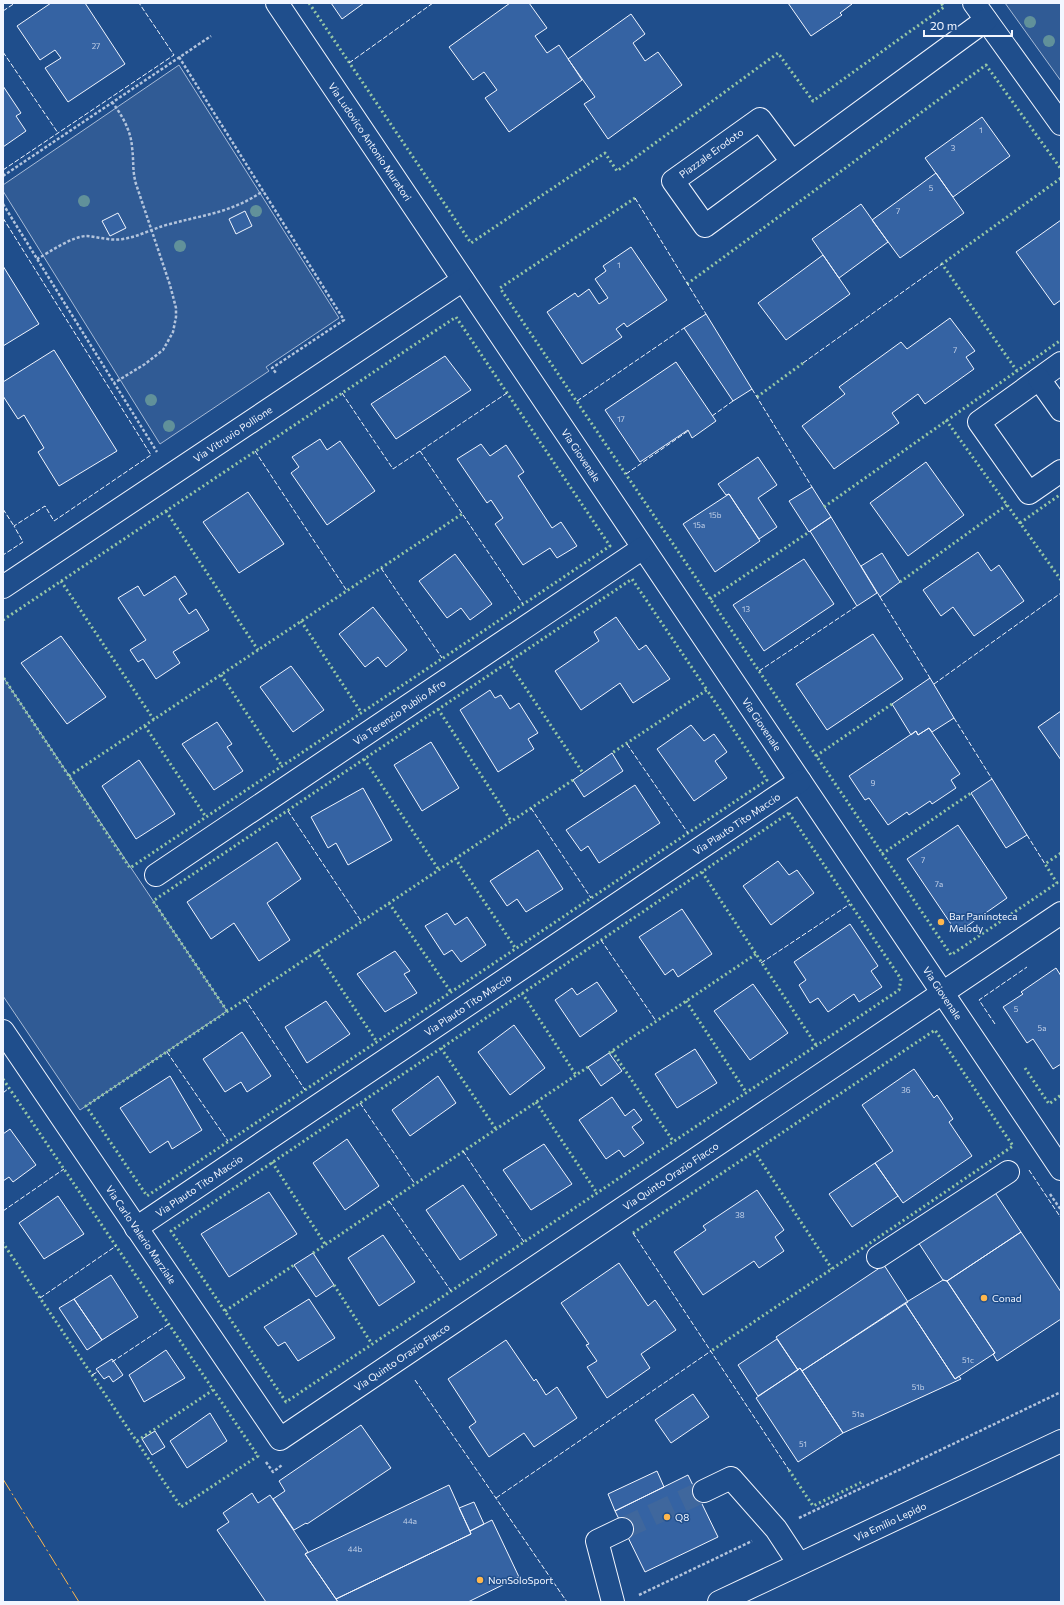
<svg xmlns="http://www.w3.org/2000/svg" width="1064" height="1605" viewBox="0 0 1064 1605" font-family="Commissioner,sans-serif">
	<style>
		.green { fill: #305b95; stroke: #a8bbd7 }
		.building { fill: #3563a3; stroke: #f2f6ff }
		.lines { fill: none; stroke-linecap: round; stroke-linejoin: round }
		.minor-tunnel { stroke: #3f679d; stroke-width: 22; stroke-dasharray: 22 11; stroke-linecap: butt }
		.minor-casing { stroke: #f2f6ff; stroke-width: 24 }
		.major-casing { stroke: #f2f6ff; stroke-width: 24 }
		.path { stroke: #b3c4dc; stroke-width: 2.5; stroke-dasharray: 3 2; stroke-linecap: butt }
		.minor { stroke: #1f4e8c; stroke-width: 22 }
		.major { stroke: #1f4e8c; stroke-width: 22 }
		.hedge { stroke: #97c8a6; stroke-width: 3; stroke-dasharray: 2 3; stroke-linecap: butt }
		.fence { stroke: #f2f6ff; stroke-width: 1; stroke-dasharray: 5 2; stroke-linecap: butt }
		.power { stroke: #ffb74d; stroke-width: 1; stroke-dasharray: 14 3 2 3; stroke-linecap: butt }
		.tree { fill: #61919a }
		.poi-dot { fill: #ffb74d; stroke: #1f4e8c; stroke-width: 1.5 }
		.labels { text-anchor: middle; stroke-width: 3; stroke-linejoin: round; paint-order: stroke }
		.number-label { font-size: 8px; fill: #c3d1e8 }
		.street-label { font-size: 10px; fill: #f2f6ff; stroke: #1f4e8c }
		.poi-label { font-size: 10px; fill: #f2f6ff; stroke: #1f4e8c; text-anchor: start }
	</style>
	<rect width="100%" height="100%" fill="#1f4e8c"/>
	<path class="green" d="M1005 3H1061V81Z
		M179 65 339 318 266 367 269 371 160 444 3 191V185Z
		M3 677 227 1011 80 1110 3 996Z"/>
	<path class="building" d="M51 3H85L125 64 68 102 45 68 61 58 55 50 40 60 17 26Z
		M331 3H364L342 19Z
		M510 3H529L547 28 535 36 547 53 559 45 582 80 509 132 485 98 497 90 484 72 473 80 449 47Z
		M788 3H851L852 4 840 13 842 15 811 36Z
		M631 14 645 34 633 43 645 61 658 52 682 85 608 139 584 104 595 97 568 59Z
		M3 86 21 113 16 116 26 131 3 147Z
		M982 117 1010 156 953 197 925 158Z
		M936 173 964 213 900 258 872 220Z
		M861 204 888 242 839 278 812 239Z
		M245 211 252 226 236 234 229 219Z
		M118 213 126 228 110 236 102 221Z
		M1061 220V300L1054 305 1016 252Z
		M631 247 667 300 627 327 624 323 616 329 622 337 582 364 547 312 575 293 578 297 589 289 599 304 608 298 595 279 606 271 603 266Z
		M823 255 850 294 786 340 758 303Z
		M3 266 39 324 3 346Z
		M706 314 752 389 733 401 684 328Z
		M950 318 975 351 966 357 974 369 925 404 918 394 892 413 899 423 834 469 802 426 845 394 839 387 901 342 907 349Z
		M54 350 117 451 59 486 38 452 44 448 24 415 18 419 3 396V382Z
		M445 356 471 390 396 439 371 404Z
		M676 362 716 421 692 438 688 430 640 462 605 410Z
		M320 439 327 450 340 441 375 491 327 525 291 473 299 467 292 457Z
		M481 444 490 456 506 445 524 472 518 476 552 528 561 522 577 546 557 558 550 548 523 565 495 524 503 518 491 500 487 503 457 459Z
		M758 457 777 485 758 498 777 527 759 539 729 494 726 495 718 484Z
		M926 462 964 515 908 556 870 503Z
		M812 487 831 517 809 532 789 501Z
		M248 492 284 544 239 573 203 522Z
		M729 494 760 541 715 572 683 524Z
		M831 517 877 593 857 606 810 531Z
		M978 552 991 571 999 565 1024 601 974 636 953 607 941 616 923 590Z
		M882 553 900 582 880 597 861 566Z
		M455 554 492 604 470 620 461 608 447 618 419 581Z
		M804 559 834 604 764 651 733 605Z
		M175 576 187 594 179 599 189 614 196 609 209 630 173 652 180 663 156 679 143 659 138 662 130 650 146 640 118 598 138 586 144 596Z
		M373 607 407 650 386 667 378 657 365 667 339 634Z
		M616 617 639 650 646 645 670 679 633 703 620 683 581 710 555 671 599 641 594 632Z
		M873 634 903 679 827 730 796 684Z
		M61 636 106 697 67 724 21 663Z
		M291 666 324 710 293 732 260 687Z
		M930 678 954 718 932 732 929 728 918 735 916 731 911 735 892 704Z
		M490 690 495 698 501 695 510 709 519 703 538 733 528 739 534 749 498 772 460 710Z
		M1061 711V760L1038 727Z
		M217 722 232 744 227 747 243 771 214 790 182 744Z
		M691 725 704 741 714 734 727 752 715 761 727 778 694 801 657 749Z
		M929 728 960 774 951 780 956 788 932 804 930 801 909 815 907 812 888 825 869 798 865 800 849 776 916 731 918 735Z
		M431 742 459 788 422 811 394 765Z
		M612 753 623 771 584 797 573 780Z
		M139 760 175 814 136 839 102 786Z
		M992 779 1027 835 1006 848 971 793Z
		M635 785 660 823 599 863 588 846 581 851 566 830Z
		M363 788 392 840 348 865 336 843 328 848 311 817Z
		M958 825 1007 898 957 933 907 859Z
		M277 842 301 879 267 903 290 940 259 961 234 923 211 939 187 902Z
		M538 850 563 889 526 912 517 899 507 906 490 881Z
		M778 861 789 875 797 870 814 893 771 925 743 886Z
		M682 909 712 954 678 977 673 969 665 975 639 937Z
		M447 913 455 925 467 917 486 945 461 962 452 950 444 955 425 926Z
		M850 924 878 966 871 971 882 987 859 1002 854 994 828 1012 818 998 810 1003 799 985 806 980 794 962Z
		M395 951 410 971 404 974 417 993 385 1012 357 974Z
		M1056 968 1061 976V1064L1053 1069 1033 1039 1027 1043 1003 1007 1023 994 1021 992Z
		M597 982 617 1011 580 1037 555 1000 572 988 577 995Z
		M753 984 788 1033 750 1060 714 1011Z
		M326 1001 350 1034 307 1063 285 1027Z
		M514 1025 545 1068 510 1095 478 1052Z
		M242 1032 271 1076 247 1092 241 1082 225 1092 203 1059Z
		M695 1049 717 1083 677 1108 655 1074Z
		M609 1053 622 1071 601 1086 588 1067Z
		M914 1069 934 1098 937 1095 953 1119 949 1122 972 1156 903 1203 875 1163 893 1151 862 1105Z
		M170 1076 202 1130 172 1149 168 1141 150 1153 120 1108Z
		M438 1076 456 1103 410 1136 392 1110Z
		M612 1097 625 1116 634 1109 642 1120 632 1127 644 1143 624 1157 619 1150 606 1159 579 1120Z
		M10 1129 36 1165 13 1182 9 1177 3 1181V1134Z
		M347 1139 379 1186 345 1210 313 1163Z
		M544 1144 572 1184 531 1210 503 1170Z
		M875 1163 898 1196 852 1227 829 1194Z
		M463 1185 497 1235 460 1260 426 1210Z
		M757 1190 784 1230 775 1237 784 1251 759 1268 754 1261 703 1295 674 1252 706 1230 703 1226Z
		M994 1191 1021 1232 947 1281 943 1280 918 1242Z
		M269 1192 297 1234 229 1277 201 1234Z
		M58 1196 84 1234 44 1259 19 1223Z
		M1021 1232 1061 1292V1319L997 1361 993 1354 995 1353 947 1281Z
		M383 1235 415 1282 379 1306 348 1258Z
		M313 1253 334 1285 316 1297 294 1265Z
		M619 1263 648 1306 655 1300 676 1330 641 1354 650 1368 607 1398 587 1367 597 1361 586 1345 589 1344 561 1303Z
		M884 1265 908 1302 802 1371 800 1368 798 1370 776 1337Z
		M111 1275 138 1317 102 1340 74 1299Z
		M943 1280 947 1281 995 1353 955 1379 905 1303Z
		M74 1299 102 1340 87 1350 59 1308Z
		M309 1299 335 1338 298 1361 285 1342 278 1346 264 1327Z
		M905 1303 955 1379 959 1376 961 1379 843 1433 802 1371Z
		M777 1339 798 1370 758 1396 738 1365Z
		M506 1340 534 1381 536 1379 546 1395 557 1387 577 1418 534 1447 524 1433 489 1457 469 1427 476 1422 448 1379Z
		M166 1350 185 1378 144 1402 129 1375Z
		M112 1359 123 1375 113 1382 109 1376 104 1379 96 1369Z
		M800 1368 843 1433 798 1462 756 1398Z
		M693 1394 709 1417 671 1443 655 1420Z
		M210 1413 227 1441 187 1468 170 1441Z
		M361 1425 391 1468 307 1524 306 1523 294 1530 273 1499 285 1491 279 1481Z
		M155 1431 165 1447 152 1455 142 1439Z
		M657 1471 664 1487 615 1511 608 1494Z
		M688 1475 718 1537 645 1572 615 1511Z
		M449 1485 471 1534 336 1599 305 1554Z
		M252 1493 258 1503 270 1495 308 1552 305 1554 338 1602H266L217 1530 229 1522 223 1513Z
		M474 1502 484 1524 470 1531 459 1508Z
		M492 1520 519 1577 468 1602H338L336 1599 471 1534 470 1531Z"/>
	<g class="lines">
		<path class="minor-tunnel" d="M622 1529 704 1491"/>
		<g class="minor-casing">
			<g id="minor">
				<path id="s1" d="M277 3 1061 1169"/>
				<path d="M974 3 1061 124"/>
				<path d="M792 162 760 119 673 181 705 226 986 20"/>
				<path d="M1061 363 979 422 1029 493 1061 471"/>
				<path d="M1039 379 1061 410"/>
				<path id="s2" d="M3 587 463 280"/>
				<path id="s3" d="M156 875 643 548"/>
				<path id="s4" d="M3 1031 280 1439 1061 913"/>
				<path id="s5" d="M136 1228 800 781"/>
				<path d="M878 1257 1008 1172"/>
				<path d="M704 1491 731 1478 776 1529 799 1564"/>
				<path d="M613 1602 597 1541 622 1529"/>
			</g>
		</g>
		<g class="major-casing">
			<g id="major">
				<path id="s6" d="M719 1602 1061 1441"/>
			</g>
		</g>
		<path class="path" d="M179 57 344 320 272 368 276 373
			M112 102C122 115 131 131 132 147 134 161 132 170 136 184L170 285 176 308V317L173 332 163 350 145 364 114 383
			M3 176 211 36
			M3 204 157 452
			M37 259C50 252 72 236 87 236 99 237 110 241 123 239 137 237 150 230 163 226 200 215 230 214 263 191
			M1050 1194 1061 1210
			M266 1462 273 1472 282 1465
			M799 1518 1061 1392
			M639 1595 752 1541"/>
		<use href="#minor" class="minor"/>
		<use href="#major" class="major"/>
		<path class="hedge" d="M309 3 471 243 605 153 617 171 778 53 813 101 944 7 941 3
			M635 198 500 288 951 955 1057 883 1045 864 1061 853
			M687 284 986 65 1061 169
			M1017 371 942 264 1061 178
			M757 397 803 363
			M946 420 1061 580
			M824 507 1061 340
			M166 511 258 650
			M1020 523 1061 494
			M61 581 154 720
			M900 582 1007 505
			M710 599 809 532
			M3 620 456 317 610 546 130 868 3 677
			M301 621 361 712
			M508 662 583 773
			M221 675 282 766
			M438 709 511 821
			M145 726 206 817
			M816 756 892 704
			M364 759 439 870
			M69 776 462 514
			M573 780 86 1106 147 1196 767 780 707 690 612 753
			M789 813 901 979 899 990 286 1402 171 1231Z
			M882 854 971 793
			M455 858 516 949
			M702 872 816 1045
			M389 903 451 992
			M316 951 377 1042
			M522 993 576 1075
			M686 1001 746 1092
			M227 1011 153 901 632 579 707 690
			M441 1048 496 1129
			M612 1051 673 1141
			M609 1053 756 954
			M1025 1068 1049 1104 1061 1095
			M3 1079 258 1456 181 1507 3 1243
			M536 1102 597 1193
			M754 1151 832 1269
			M272 1162 325 1244
			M633 1233 935 1030 1013 1146 711 1351
			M313 1253 588 1067
			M334 1285 372 1344
			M225 1311 294 1265
			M137 1441 213 1390
			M789 1470 813 1506 864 1481"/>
		<path class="fence" d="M3 11 15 3
			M3 52 58 133
			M349 63 433 3
			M3 170 174 55 139 3
			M635 198 706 314
			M3 218 151 455 54 521 45 506 14 526 23 542 3 555
			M803 363 942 264
			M752 389 812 487
			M342 393 393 469 507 393
			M577 401 684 328
			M712 416 733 401
			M255 451 347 591
			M420 451 523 604
			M626 474 688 431
			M3 509 14 526
			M381 568 442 658
			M880 597 930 678
			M759 671 857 606
			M934 684 1061 593
			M954 718 992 779
			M627 744 688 833
			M531 808 591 898
			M288 811 361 921
			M1027 835 1045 864
			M601 940 656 1021
			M761 963 850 904
			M245 999 305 1090
			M995 1024 979 1000 1027 967
			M167 1052 228 1141
			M3 1093 9 1088
			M360 1103 415 1184
			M463 1151 524 1242
			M1029 1170 1061 1218
			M389 1201 451 1291
			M3 1211 64 1169
			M633 1233 789 1470
			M40 1298 116 1246
			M112 1362 169 1324
			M92 1375 99 1371
			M415 1380 567 1602
			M496 1498 711 1351"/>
		<path class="power" d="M3 1479 79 1602"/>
	</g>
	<g class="tree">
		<circle cx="1030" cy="22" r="6"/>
		<circle cx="1049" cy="41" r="6"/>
		<circle cx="84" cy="201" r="6"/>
		<circle cx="256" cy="211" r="6"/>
		<circle cx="180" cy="246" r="6"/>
		<circle cx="151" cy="400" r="6"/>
		<circle cx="169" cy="426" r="6"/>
	</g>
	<g class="poi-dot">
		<circle cx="941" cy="922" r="4"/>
		<circle cx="984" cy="1298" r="4"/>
		<circle cx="667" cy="1517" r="4"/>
		<circle cx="480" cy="1580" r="4"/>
	</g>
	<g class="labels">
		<g class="number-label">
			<text x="96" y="49">27</text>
			<text x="981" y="133">1</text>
			<text x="953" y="151">3</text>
			<text x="931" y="191">5</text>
			<text x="898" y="214">7</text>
			<text x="619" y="268">1</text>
			<text x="955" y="353">7</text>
			<text x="621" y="422">17</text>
			<text x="715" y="518">15b</text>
			<text x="699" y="528">15a</text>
			<text x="746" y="612">13</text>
			<text x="873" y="786">9</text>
			<text x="923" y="863">7</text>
			<text x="939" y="887">7a</text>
			<text x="1016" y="1012">5</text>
			<text x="1042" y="1031">5a</text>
			<text x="906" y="1093">36</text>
			<text x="740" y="1218">38</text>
			<text x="968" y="1363">51c</text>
			<text x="918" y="1390">51b</text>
			<text x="858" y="1417">51a</text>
			<text x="803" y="1447">51</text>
			<text x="410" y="1524">44a</text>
			<text x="355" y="1552">44b</text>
		</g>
		<g class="street-label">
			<text dy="4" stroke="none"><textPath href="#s1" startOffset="167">Via Ludovico Antonio Muratori</textPath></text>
			<text transform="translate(711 153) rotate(-36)" y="4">Piazzale Erodoto</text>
			<text dy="4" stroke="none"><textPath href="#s2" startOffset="276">Via Vitruvio Pollione</textPath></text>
			<text dy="4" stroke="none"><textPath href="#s1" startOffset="545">Via Giovenale</textPath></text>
			<text dy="4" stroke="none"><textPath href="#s3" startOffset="293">Via Terenzio Publio Afro</textPath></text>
			<text dy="4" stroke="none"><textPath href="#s1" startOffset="869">Via Giovenale</textPath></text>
			<text dy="4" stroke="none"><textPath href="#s5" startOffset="724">Via Plauto Tito Maccio</textPath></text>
			<text dy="4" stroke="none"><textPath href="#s1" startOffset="1193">Via Giovenale</textPath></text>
			<text dy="4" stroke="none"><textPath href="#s5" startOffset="400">Via Plauto Tito Maccio</textPath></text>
			<text dy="4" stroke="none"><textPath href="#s4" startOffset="964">Via Quinto Orazio Flacco</textPath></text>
			<text dy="4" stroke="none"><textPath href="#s5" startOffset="76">Via Plauto Tito Maccio</textPath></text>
			<text dy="4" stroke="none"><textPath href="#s4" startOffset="246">Via Carlo Valerio Marziale</textPath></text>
			<text dy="4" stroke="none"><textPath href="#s4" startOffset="640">Via Quinto Orazio Flacco</textPath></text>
			<text dy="4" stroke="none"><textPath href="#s6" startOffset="189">Via Emilio Lepido</textPath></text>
		</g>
		<g class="poi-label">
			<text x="949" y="920">Bar Paninoteca<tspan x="949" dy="12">Melody</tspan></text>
			<text x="992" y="1302">Conad</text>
			<text x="675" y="1521">Q8</text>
			<text x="488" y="1584">NonSoloSport</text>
		</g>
	</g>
	<rect width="1064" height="1605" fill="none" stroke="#f2f6ff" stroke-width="8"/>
	<path d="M924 30v6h88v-6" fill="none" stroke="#f2f6ff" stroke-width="2"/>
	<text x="930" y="30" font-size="12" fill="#f2f6ff" stroke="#1f4e8c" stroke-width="3" paint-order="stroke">20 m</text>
</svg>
